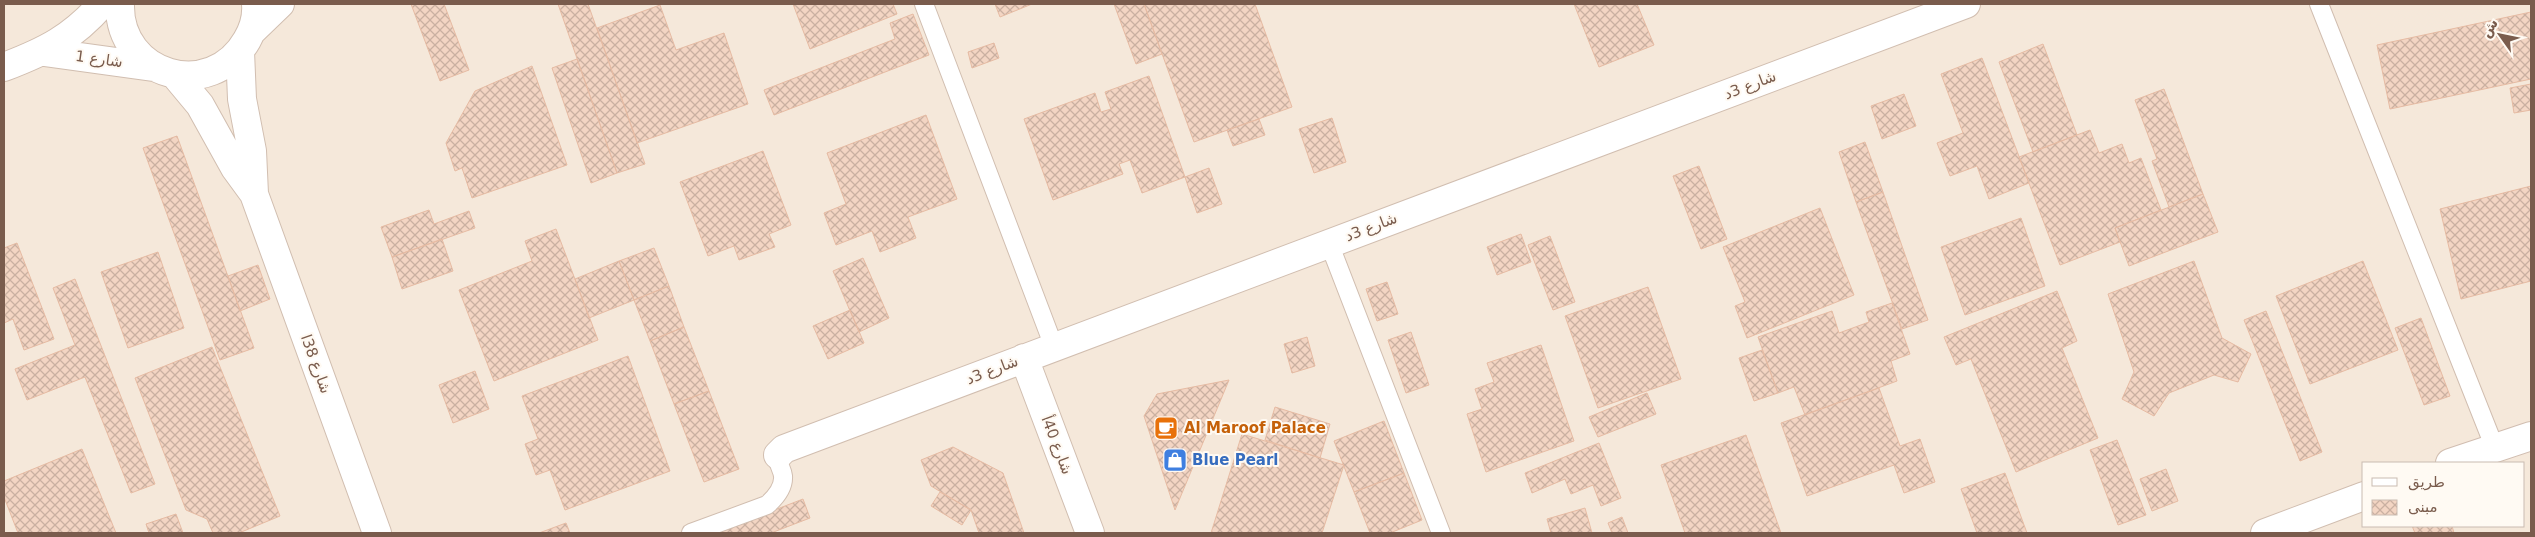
<svg xmlns="http://www.w3.org/2000/svg" width="2535" height="537" viewBox="0 0 2535 537" font-family="'DejaVu Sans','Noto Naskh Arabic',sans-serif">
	<style>
		.residential { fill: #f5e8da; fill-rule: evenodd }
		.building { fill: url(#building-cross-hatch); stroke: #e6bba3 }
		.lines { fill: none; stroke-linecap: round; stroke-linejoin: round }
		.lane-casing { stroke: #d1beb0; stroke-width: 20 }
		.street-casing { stroke: #d1beb0; stroke-width: 30 }
		.lane { stroke: #fff; stroke-width: 18 }
		.street { stroke: #fff; stroke-width: 28 }
		.labels { text-anchor: middle; stroke-width: 4; stroke-linejoin: round; paint-order: stroke }
		.street-label { font-size: 15px; fill: #7a5c4d; stroke: #fffaf3 }
		.food-label { font-size: 15px; font-weight: bold; fill: #c56008; stroke: #fffaf3; text-anchor: start }
		.shop-label { font-size: 15px; font-weight: bold; fill: #366cbe; stroke: #fffaf3; text-anchor: start }
	</style>
	<defs>
		<pattern id="building-cross-hatch" width="8" height="8" patternUnits="userSpaceOnUse" patternTransform="scale(1.25)"><rect width="8" height="8" fill="#f3d5c3"/><path d="M0 0l8 8M0 8l8-8" fill="none" stroke="#cab0a1"/></pattern>
	</defs>
	<rect width="100%" height="100%" fill="#fdf6ec"/>
	<path class="residential" d="M4 4H2531V533H4ZM2364 463H2524V526H2364Z"/>
	<path class="building" d="M411 4H444L469 70 440 81Z
		M558 4H588L645 164 617 173Z
		M793 4H893L897 14 810 49Z
		M995 4H1032L1000 17Z
		M1114 4H1144L1162 54 1136 64Z
		M1144 4H1255L1292 107 1194 142Z
		M1574 4H1637L1654 45 1599 67Z
		M660 5 676 50 724 33 748 104 637 143 597 28Z
		M2531 12V79L2390 109 2377 45Z
		M913 14 929 55 774 115 764 90 895 39 890 23Z
		M994 43 999 58 972 68 968 52Z
		M2043 44 2077 135 2033 152 1999 62Z
		M1982 58 2029 183 1989 199 1977 166 1950 176 1937 143 1963 133 1941 74Z
		M577 59 617 173 591 183 552 68Z
		M532 66 567 165 472 198 462 168 455 171 446 143 475 91Z
		M1149 76 1185 177 1142 193 1130 160 1119 164 1123 174 1053 200 1024 119 1095 93 1101 112 1111 109 1105 92Z
		M2531 84V110L2514 113 2510 88Z
		M2164 89 2203 194 2169 207 2152 161 2157 159 2135 100Z
		M1904 94 1916 126 1882 139 1871 106Z
		M926 115 957 199 908 217 916 238 880 252 872 231 836 245 824 213 846 204 827 153Z
		M1332 118 1346 162 1314 173 1299 129Z
		M1259 119 1265 135 1233 146 1227 130Z
		M2090 130 2099 153 2122 144 2129 163 2141 158 2161 210 2115 228 2120 242 2060 265 2019 157Z
		M177 136 254 348 220 360 143 148Z
		M1865 142 1883 192 1856 202 1839 152Z
		M763 151 791 225 769 234 775 247 739 260 734 246 708 256 680 182Z
		M1699 166 1727 239 1701 249 1673 176Z
		M1209 168 1222 204 1197 213 1185 177Z
		M2531 186V281L2461 299 2440 209Z
		M1883 192 1928 320 1902 329 1856 202Z
		M2203 194 2218 232 2129 266 2115 228Z
		M1820 208 1854 295 1747 338 1735 306 1745 302 1723 247Z
		M429 210 434 224 469 211 475 228 392 257 381 227Z
		M2021 218 2045 286 1965 315 1941 247Z
		M556 229 598 340 494 381 459 290 532 261 525 241Z
		M1521 234 1531 262 1497 275 1487 247Z
		M1550 236 1575 302 1553 310 1528 245Z
		M442 239 453 271 402 289 392 257Z
		M17 243 54 339 24 350 13 319 4 323V248Z
		M654 248 669 286 634 300 619 261Z
		M158 252 184 328 128 348 101 272Z
		M863 258 889 318 859 332 833 271Z
		M619 261 634 300 589 318 575 279Z
		M2194 261 2222 338 2251 354 2238 382 2214 375 2169 393 2154 416 2122 399 2134 372 2108 294Z
		M2363 261 2398 350 2310 384 2276 296Z
		M258 265 270 299 240 311 228 276Z
		M75 279 155 484 131 493 85 377 27 400 15 369 75 345 53 288Z
		M1387 282 1398 314 1377 321 1366 289Z
		M669 286 684 327 650 341 634 300Z
		M1648 287 1681 379 1598 408 1565 316Z
		M2057 291 2077 341 2062 348 2098 438 2016 472 1971 359 1956 365 1944 337Z
		M1892 303 1910 354 1891 361 1897 381 1805 415 1794 387 1778 393 1758 337 1832 311 1839 333 1869 322 1866 312Z
		M850 310 864 343 828 359 813 326Z
		M2266 311 2322 452 2300 461 2244 320Z
		M2421 318 2450 396 2424 405 2395 328Z
		M684 327 709 391 674 404 650 341Z
		M1411 332 1429 385 1406 393 1388 340Z
		M1307 337 1315 366 1292 373 1284 344Z
		M1541 345 1574 441 1486 472 1467 414 1482 409 1475 389 1494 382 1487 363Z
		M212 347 280 516 239 533H213L207 519 186 510 135 378Z
		M1762 350 1778 393 1754 401 1739 358Z
		M628 356 670 471 565 510 550 470 536 475 525 444 538 439 522 396Z
		M475 371 489 409 453 423 439 385Z
		M1229 380 1175 510 1144 416 1157 394Z
		M1879 388 1900 446 1920 439 1935 482 1904 493 1894 465 1807 496 1781 423Z
		M709 391 739 469 704 482 674 404Z
		M1647 393 1656 414 1598 437 1589 417Z
		M1275 407 1330 424 1320 458 1265 440Z
		M1384 421 1404 473 1354 492 1334 441Z
		M1242 434 1344 465 1322 533H1211Z
		M1746 435 1781 533H1685L1661 465Z
		M2117 440 2146 515 2118 525 2090 450Z
		M1599 443 1621 498 1601 506 1593 485 1571 494 1565 479 1532 493 1525 473Z
		M953 447 1003 473 1024 533H979L971 510 931 486 921 460Z
		M82 449 116 533H18L4 497V481Z
		M2166 469 2178 501 2152 511 2140 479Z
		M1404 473 1422 520 1390 533H1370L1354 492Z
		M2005 473 2027 533H1977L1961 489Z
		M940 492 971 510 962 525 931 506Z
		M803 499 810 518 771 533H715Z
		M1585 508 1592 533H1551L1547 519Z
		M176 514 183 533H149L146 524Z
		M1622 517 1628 533H1612L1608 523Z
		M566 523 570 533H539Z
		M2412 526H2452L2454 533H2415Z"/>
	<g class="lines">
		<g class="lane-casing">
			<path id="lane" d="M924 4 1054 347
				M2319 4 2494 446
				M1329 243 1441 533
				M691 533 767 505C775 498 784 488 783 476 782 468 777 464 778 455"/>
		</g>
		<g class="street-casing">
			<path id="street" d="M120 4C118 76 211 103 247 40 253 30 257 16 256 4
				M252 31 280 4
				M240 51 242 99 252 151 254 194
				M44 52 153 67
				M4 67C46 51 72 38 102 4
				M175 75 200 105 235 168 254 194 377 533
				M1024 358 1090 533
				M778 455 784 449 1966 4
				M2450 463 2531 436
				M2265 533 2364 496"/>
		</g>
		<use href="#lane" class="lane"/>
		<use href="#street" class="street"/>
	</g>
	<defs>
		<g id="cafe-square" transform="scale(1.25)"><rect x="-9" y="-9" width="18" height="18" rx="4" fill="#e8710a" stroke="#fffaf3"/><path d="M-5.5-4.5H6V0H3Q3 3.5 0 3.5H-2.5Q-5.5 3.5-5.5 0ZM3-3.2v2h1.7v-2ZM-6 4.5H4V6H-6Z" fill="#fff"/></g>
		<g id="shop-square" transform="scale(1.25)"><rect x="-9" y="-9" width="18" height="18" rx="4" fill="#3f7fe0" stroke="#fffaf3"/><path d="M-5-2.5h2.3a2.7 3.5 0 0 1 5.4 0H5L5.5 6h-11ZM-1.5-2.5h3a1.5 2.3 0 0 0-3 0Z" fill="#fff"/></g>
	</defs>
	<g fill-rule="evenodd">
		<use href="#cafe-square" x="1166" y="428"/>
		<use href="#shop-square" x="1175" y="460"/>
	</g>
	<g class="labels">
		<g class="street-label">
			<text transform="translate(99 59) rotate(8)" y="5">شارع 1</text>
			<text transform="translate(1750 85) rotate(-21)" y="5">شارع 3د</text>
			<text transform="translate(1371 227) rotate(-21)" y="5">شارع 3د</text>
			<text transform="translate(316 364) rotate(70)" y="5">شارع 38ا</text>
			<text transform="translate(992 370) rotate(-21)" y="5">شارع 3د</text>
			<text transform="translate(1057 445) rotate(69)" y="5">شارع 40أ</text>
		</g>
		<g class="food-label">
			<text x="1184" y="433">Al Maroof Palace</text>
		</g>
		<g class="shop-label">
			<text x="1192" y="465">Blue Pearl</text>
		</g>
	</g>
	<rect width="2535" height="537" fill="none" stroke="#7a5c4d" stroke-width="10"/>
	<rect x="2362" y="462" width="162" height="65" fill="#fffaf3" stroke="#cabbb1"/>
	<rect x="2372" y="478" width="25" height="8" fill="#ffffff" stroke="#cabbb1"/>
	<text x="2408" y="487" font-size="15" fill="#7a5c4d">طريق</text>
	<rect x="2372" y="500" width="25" height="15" fill="url(#building-cross-hatch)" stroke="#cabbb1"/>
	<text x="2408" y="512" font-size="15" fill="#7a5c4d">مبنى</text>
	<g transform="translate(2500 35) rotate(303)" stroke="#fffaf3" stroke-width="4" paint-order="stroke">
	<path d="M0-4L9 19L0 12L-9 19Z" fill="#7a5c4d"/>
	<text y="-8" font-size="14" font-weight="bold" text-anchor="middle" fill="#7a5c4d">ش</text>
	</g>
</svg>
